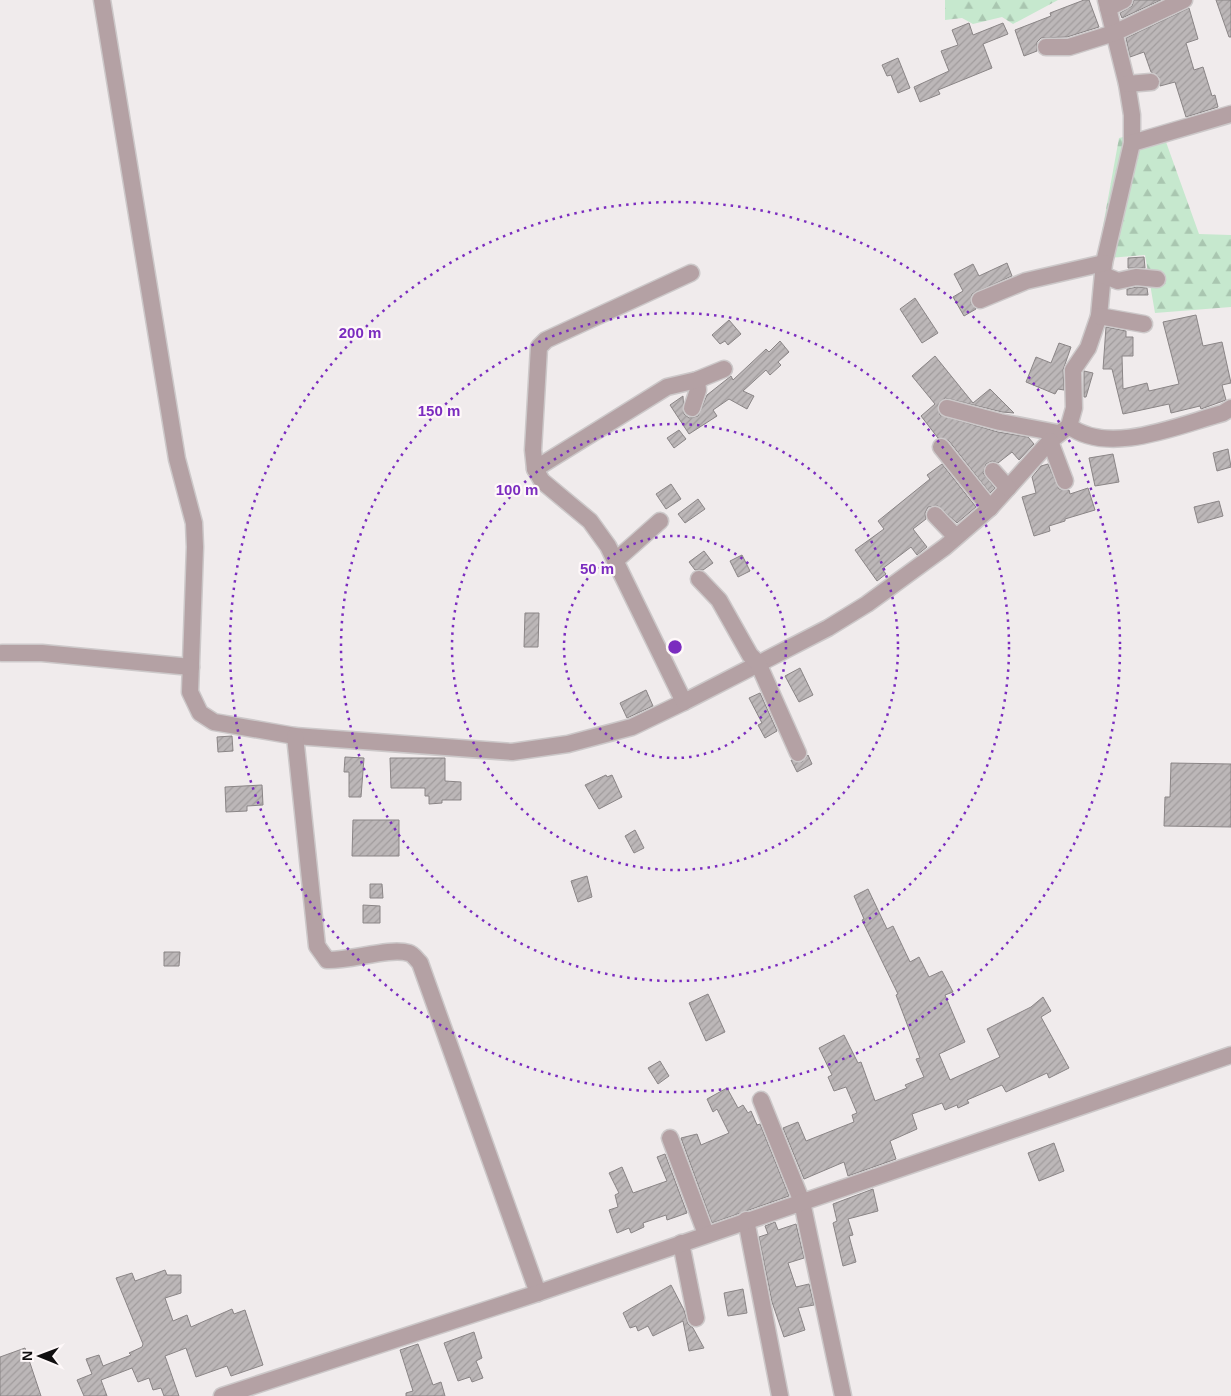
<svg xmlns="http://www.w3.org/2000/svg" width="1231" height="1396" viewBox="0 0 1231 1396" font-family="Arial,sans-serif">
	<defs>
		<pattern id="forest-firs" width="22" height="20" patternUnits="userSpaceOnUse" patternTransform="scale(1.25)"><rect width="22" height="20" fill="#c6e8ce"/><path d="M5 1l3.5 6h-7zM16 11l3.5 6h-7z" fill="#a9c6b0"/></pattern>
		<pattern id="building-hatch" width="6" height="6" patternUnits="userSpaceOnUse" patternTransform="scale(1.25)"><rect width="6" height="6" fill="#bcb7b8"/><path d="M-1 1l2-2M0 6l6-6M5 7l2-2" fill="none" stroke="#a19c9d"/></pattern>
	</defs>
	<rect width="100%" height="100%" fill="#f0ebec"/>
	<g fill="url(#forest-firs)">
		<polygon points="945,0 1058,0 1013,24 1002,17 973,24 962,18 945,20"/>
		<polygon points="1161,128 1199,234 1231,235 1231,307 1155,313 1145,255 1097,259 1119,138"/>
	</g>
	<g fill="url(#building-hatch)" stroke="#8a8586">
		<polygon points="1084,0 1089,0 1099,27 1067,37 1041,38 1037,42 1037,51 1024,56 1015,30 1051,16 1050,13"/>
		<polygon points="1134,0 1161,0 1122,18 1120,13 1132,6"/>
		<polygon points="1216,0 1231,0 1231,37 1229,37"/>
		<polygon points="1189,8 1198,39 1186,43 1194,70 1203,67 1212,96 1215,95 1218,107 1186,117 1175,82 1160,86 1159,77 1151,72 1144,52 1130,57 1126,38"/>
		<polygon points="969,23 973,35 1003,23 1008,34 983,44 992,68 938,90 940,94 920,102 914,87 949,71 941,51 958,45 952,30"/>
		<polygon points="898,58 910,88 898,93 891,75 887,76 882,65"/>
		<polygon points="1144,257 1145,268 1128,268 1128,258"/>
		<polygon points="1007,263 1012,276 972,294 971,303 976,309 964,316 953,297 963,291 954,274 973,264 979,276"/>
		<polygon points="1137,287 1147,288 1148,295 1127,295 1127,289"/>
		<polygon points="915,298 938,333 922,343 900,309"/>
		<polygon points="1196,315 1203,346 1222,342 1231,383 1222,385 1226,400 1201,409 1200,406 1171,413 1169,404 1123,414 1112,369 1103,369 1106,327 1126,331 1126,337 1133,337 1133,356 1122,356 1123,389 1147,383 1149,391 1179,384 1163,322"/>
		<polygon points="729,320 741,334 728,345 725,341 720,344 712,335"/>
		<polygon points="780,341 789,352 778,362 781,365 770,375 766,370 743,391 754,396 747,409 729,399 713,410 717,416 689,434 670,405 683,396 684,414 689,418 698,416 707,395 731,376 733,380 766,349 769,352"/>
		<polygon points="1059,343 1071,347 1063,370 1064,390 1058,389 1055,394 1026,382 1036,357 1051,363"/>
		<polygon points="935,356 973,403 990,389 1014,413 1002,412 945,398 938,405 940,415 998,432 1028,437 1034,444 1019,460 1012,452 998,463 992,461 986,464 983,473 995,488 990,493 949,441 938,438 921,416 935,404 912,376"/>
		<polygon points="1084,371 1093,373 1086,397 1084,397"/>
		<polygon points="679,430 686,439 674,448 667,438"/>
		<polygon points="1228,449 1231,467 1217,471 1213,453"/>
		<polygon points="1113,454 1119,482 1095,486 1089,458"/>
		<polygon points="942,464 976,507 957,523 938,506 928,507 925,513 926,519 913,529 927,547 917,555 911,547 882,569 886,574 877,581 855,550 884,529 878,521 930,479 927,475"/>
		<polygon points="1048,464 1059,489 1069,490 1070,494 1088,488 1095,510 1065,519 1065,521 1049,526 1050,531 1034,536 1022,497 1036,493 1032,477 1041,466"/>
		<polygon points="671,484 681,499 666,509 656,494"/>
		<polygon points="698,499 705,509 685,523 678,514"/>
		<polygon points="1219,501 1223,516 1198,523 1194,507"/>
		<polygon points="704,551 713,563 703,570 695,570 689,562"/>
		<polygon points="742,555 750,571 738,577 730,561"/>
		<polygon points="525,613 539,613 538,647 524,647"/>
		<polygon points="800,668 813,695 799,702 785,676"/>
		<polygon points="646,690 653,706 627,718 620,703"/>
		<polygon points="760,693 777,731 765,738 758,725 762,723 749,698"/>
		<polygon points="232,736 233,751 218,752 217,737"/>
		<polygon points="808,755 812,764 797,772 791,760 802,762"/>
		<polygon points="345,757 364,758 361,797 349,797 349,772 344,772"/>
		<polygon points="390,758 445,758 445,781 461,782 461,800 442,800 442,803 429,804 429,796 425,796 425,788 391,788"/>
		<polygon points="1171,763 1231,764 1231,827 1164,826 1165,797 1170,797"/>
		<polygon points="606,775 607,777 612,775 622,797 599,809 585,785"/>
		<polygon points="262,785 263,805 247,806 247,811 226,812 225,787"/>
		<polygon points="353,820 399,820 399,856 352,856"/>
		<polygon points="635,830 644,848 634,853 625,836"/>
		<polygon points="587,876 592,897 578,902 571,881"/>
		<polygon points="370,884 382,884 383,898 370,898"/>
		<polygon points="868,889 887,929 893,926 910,962 919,957 929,977 942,971 953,992 945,995 965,1042 939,1054 950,1080 1000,1057 987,1029 1031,1007 1043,997 1051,1011 1041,1017 1069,1068 1049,1078 1047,1073 1006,1092 1002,1085 967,1100 969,1103 958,1108 957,1105 945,1110 942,1103 912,1114 917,1129 890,1141 896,1159 848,1176 844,1162 804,1179 783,1128 798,1122 806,1141 854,1122 852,1115 857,1113 846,1087 834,1091 828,1077 832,1075 819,1048 844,1035 858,1063 861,1062 875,1101 907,1088 905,1085 924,1077 916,1059 920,1058 896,995 898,994 862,920 864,919 854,896"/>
		<polygon points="363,905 380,906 380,923 363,923"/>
		<polygon points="164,952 180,952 179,966 164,966"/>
		<polygon points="708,994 725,1032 706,1041 689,1003"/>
		<polygon points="660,1061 669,1076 658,1084 648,1068"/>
		<polygon points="727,1088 738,1108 743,1105 748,1113 751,1111 757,1125 760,1124 789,1196 712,1223 681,1138 697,1134 701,1145 729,1133 717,1109 713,1112 707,1099"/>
		<polygon points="1054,1143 1064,1171 1039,1181 1028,1153"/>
		<polygon points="665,1154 687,1213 667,1220 666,1215 643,1223 644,1227 631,1233 629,1228 617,1233 609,1210 618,1207 615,1195 619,1193 609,1173 622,1167 633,1193 667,1181 657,1157"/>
		<polygon points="873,1189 878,1211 848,1219 853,1235 849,1236 856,1262 843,1266 833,1223 837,1221 833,1204"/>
		<polygon points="775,1222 778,1230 796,1224 804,1258 788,1263 796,1287 809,1284 814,1305 798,1308 805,1330 784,1337 772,1302 759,1237 768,1234 765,1226"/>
		<polygon points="165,1270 167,1275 181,1275 181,1293 165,1298 173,1321 187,1315 191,1327 232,1309 234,1314 245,1310 263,1365 231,1376 227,1366 196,1377 186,1348 165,1356 179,1396 164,1396 161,1388 153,1390 149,1378 138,1382 132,1368 101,1380 107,1396 84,1396 77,1380 92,1374 86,1359 99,1355 103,1366 131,1355 129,1353 142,1347 143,1344 116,1278 132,1273 135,1281"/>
		<polygon points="671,1285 684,1310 688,1324 693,1328 704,1348 689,1351 683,1321 653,1336 648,1326 638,1331 636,1326 630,1328 623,1313"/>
		<polygon points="743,1289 747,1313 728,1316 724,1293"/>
		<polygon points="474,1332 482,1358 476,1361 483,1378 472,1382 470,1377 458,1381 444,1343"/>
		<polygon points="418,1344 433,1385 441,1382 445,1396 406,1396 406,1393 413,1391 400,1350"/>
		<polygon points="25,1348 41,1396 0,1396 0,1357"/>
	</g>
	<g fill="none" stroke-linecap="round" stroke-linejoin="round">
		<g stroke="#ccc8c9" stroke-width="19">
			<g id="minor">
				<polyline points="102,0 177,459 194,523 195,547 190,692 200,713 214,722 295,736 512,752 568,744 632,727 684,702 828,628 867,604 945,547 990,508 1050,441 1069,426 1074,408 1073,370 1088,348 1099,316 1104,263 1132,143 1132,115 1127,84 1106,0"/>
				<polyline points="1108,8 1124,0"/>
				<polyline points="1046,47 1069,47 1114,33 1184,0"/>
				<polyline points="1127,84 1151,82"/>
				<polyline points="1132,143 1231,114"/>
				<polyline points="1103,275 1118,281 1136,277 1157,279"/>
				<polyline points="980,300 1026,281 1104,263"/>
				<polyline points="1099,316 1144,324"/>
				<polyline points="692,408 698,390 697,380"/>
				<polyline points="947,408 1000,422 1058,433"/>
				<path d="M1069,426C1109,456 1179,425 1223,413L1231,408"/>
				<polyline points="1050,441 1065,481"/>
				<polyline points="941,447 990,508"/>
				<polyline points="535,469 667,387 697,380 724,369"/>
				<polyline points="993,471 1008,488"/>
				<polyline points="935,515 956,537"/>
				<polyline points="615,561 660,521"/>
				<polyline points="699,579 719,600 750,655 758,663 798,753"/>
				<polyline points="2,653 42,653 191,667"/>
				<polyline points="684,702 608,546 590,521 542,481 535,469 533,450 539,347 546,340 691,273"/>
				<path d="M295,736L317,946L327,960C350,961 390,947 409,953C413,954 417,960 420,963L538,1293"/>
				<polyline points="761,1100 802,1202 843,1396"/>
				<polyline points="670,1138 706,1234"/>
				<polyline points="746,1220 780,1396"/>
				<polyline points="681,1243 696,1318"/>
				<polyline points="222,1396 538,1293 1231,1055"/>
			</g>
		</g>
		<use href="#minor" stroke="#b4a1a4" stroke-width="16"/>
	</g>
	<g fill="none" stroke="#7b2cbf" stroke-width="2.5" stroke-dasharray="2.5 5">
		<circle cx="675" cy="647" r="111"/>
		<circle cx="675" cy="647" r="223"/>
		<circle cx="675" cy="647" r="334"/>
		<circle cx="675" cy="647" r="445"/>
	</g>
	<circle cx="675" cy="647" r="8" fill="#7b2cbf" stroke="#fef8f9" stroke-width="2.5"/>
	<g font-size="15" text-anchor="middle" font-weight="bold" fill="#7b2cbf" stroke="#fef8f9" stroke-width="4.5" stroke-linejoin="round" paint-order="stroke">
		<text x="360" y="338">200 m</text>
		<text x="439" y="416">150 m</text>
		<text x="517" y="495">100 m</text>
		<text x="597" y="574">50 m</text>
	</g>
	<g transform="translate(40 1356) rotate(271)" stroke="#fef8f9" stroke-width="4" paint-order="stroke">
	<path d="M0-4L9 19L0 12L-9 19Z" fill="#110f10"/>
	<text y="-8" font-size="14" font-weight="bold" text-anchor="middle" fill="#110f10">N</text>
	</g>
</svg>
